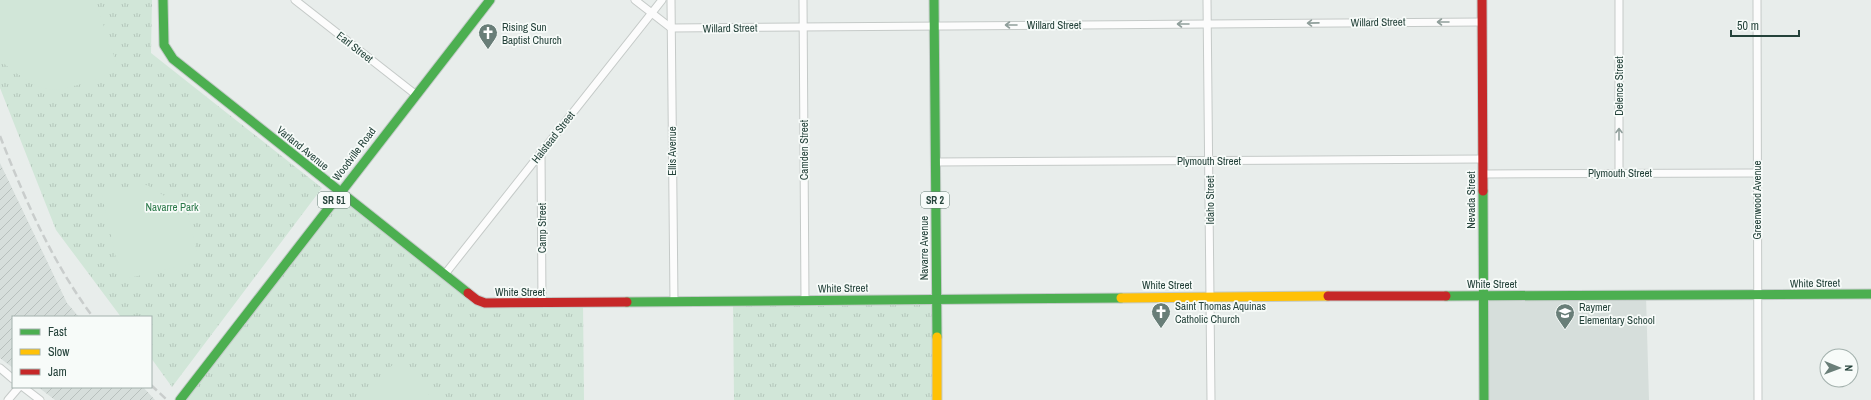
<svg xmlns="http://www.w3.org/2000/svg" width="1871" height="400" viewBox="0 0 1871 400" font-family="'Archivo Narrow',sans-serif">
	<defs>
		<pattern id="industrial-furrows" width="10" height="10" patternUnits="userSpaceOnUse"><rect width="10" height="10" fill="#d6dedb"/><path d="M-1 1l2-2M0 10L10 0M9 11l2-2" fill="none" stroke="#b8c0bd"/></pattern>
		<pattern id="grass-tufts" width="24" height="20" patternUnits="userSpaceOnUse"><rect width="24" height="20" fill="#d1e6d8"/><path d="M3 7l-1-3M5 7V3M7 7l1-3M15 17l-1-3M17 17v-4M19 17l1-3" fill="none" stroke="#b3c6ba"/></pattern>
	</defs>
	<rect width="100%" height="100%" fill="#e8edeb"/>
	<polygon fill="#d6dedb" points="1483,296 1646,296 1649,400 1484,400"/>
	<g fill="url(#industrial-furrows)">
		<polygon points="0,163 67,303 79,317 13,317 13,368 0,358"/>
		<polygon points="38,387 143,387 155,400 55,400"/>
	</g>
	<g fill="url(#grass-tufts)">
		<polygon points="0,0 152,0 151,53 322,188 172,387 151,358 151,317 121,317 56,230 0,88"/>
		<polygon points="340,192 477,300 583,303 584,400 180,400"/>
		<polygon points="936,299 937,400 734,400 733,301"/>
	</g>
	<g fill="#d1e6d8">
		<path d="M0,0H95L119,71C101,77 71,89 53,90C38,90 11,70 0,60Z"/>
		<polygon points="147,185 187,210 199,262 129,278 119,272 102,195"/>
		<polygon points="394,363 435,400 362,400"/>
	</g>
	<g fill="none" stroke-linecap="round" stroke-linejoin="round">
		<g stroke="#c5cac8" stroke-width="9">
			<g id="street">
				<polyline points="295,0 415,94"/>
				<polyline points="635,0 671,28 1482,22"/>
				<polyline points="671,0 674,302"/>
				<polyline points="803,0 805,301"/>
				<polyline points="1207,0 1211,400"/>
				<polyline points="1619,0 1619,173"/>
				<polyline points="1757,0 1758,400"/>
				<polyline points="541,152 542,303"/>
				<polyline points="935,162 1483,159"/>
				<polyline points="1483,174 1757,173"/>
				<polyline points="445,274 662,0"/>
				<polyline points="0,368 13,379"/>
				<polyline points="23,387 40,400"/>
				<polyline points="8,400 19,387"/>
			</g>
		</g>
		<g stroke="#c3cbc8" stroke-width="11">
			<g id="fast">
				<polyline points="163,0 164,45 173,59 468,293"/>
				<polyline points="934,0 937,337"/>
				<polyline points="1483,191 1484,400"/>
				<polyline points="1446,296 1871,294"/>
				<polyline points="627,302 1121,298"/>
				<polyline points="180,400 490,0"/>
			</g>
		</g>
		<g stroke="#c3cbc8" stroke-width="11">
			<g id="slow">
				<polyline points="1121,298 1328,296"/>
				<polyline points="937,337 937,400"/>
			</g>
		</g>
		<g stroke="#c3cbc8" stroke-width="11">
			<g id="jam">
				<polyline points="1482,0 1483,191"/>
				<polyline points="468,293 477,300 485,303 627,302"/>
				<polyline points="1328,296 1446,296"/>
			</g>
		</g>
		<use href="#street" stroke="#fcfcfc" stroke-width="7"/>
		<use href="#fast" stroke="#4caf50" stroke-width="9"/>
		<use href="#slow" stroke="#ffc107" stroke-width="9"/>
		<use href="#jam" stroke="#c62828" stroke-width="9"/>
		<g stroke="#c9cdcc" stroke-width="2.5" stroke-dasharray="8 4" stroke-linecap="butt">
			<path d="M0,136C25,200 52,262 93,317"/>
			<polyline points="151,385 167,400"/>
		</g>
	</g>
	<defs><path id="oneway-shaft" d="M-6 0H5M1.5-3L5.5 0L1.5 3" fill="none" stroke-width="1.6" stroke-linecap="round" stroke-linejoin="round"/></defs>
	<g stroke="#909f9b">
		<use href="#oneway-shaft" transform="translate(1443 22) rotate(180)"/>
		<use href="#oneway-shaft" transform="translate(1313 23) rotate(179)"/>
		<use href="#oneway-shaft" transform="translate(1183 24) rotate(180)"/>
		<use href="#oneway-shaft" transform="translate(1011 25) rotate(180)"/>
		<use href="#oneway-shaft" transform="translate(1619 134) rotate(-90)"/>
	</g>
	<defs>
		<g id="church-pin" transform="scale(1)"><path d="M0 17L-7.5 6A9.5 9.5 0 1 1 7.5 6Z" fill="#697e78" stroke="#f7fbf9"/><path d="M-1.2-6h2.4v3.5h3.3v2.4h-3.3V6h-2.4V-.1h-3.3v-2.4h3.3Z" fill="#fff"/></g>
		<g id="school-pin" transform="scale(1)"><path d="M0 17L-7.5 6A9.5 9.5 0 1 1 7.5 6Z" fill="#697e78" stroke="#f7fbf9"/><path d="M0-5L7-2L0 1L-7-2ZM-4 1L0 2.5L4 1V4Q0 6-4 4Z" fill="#fff"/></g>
	</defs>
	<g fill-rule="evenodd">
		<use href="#church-pin" x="488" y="33"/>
		<use href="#church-pin" x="1161" y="312"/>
		<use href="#school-pin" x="1565" y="313"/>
	</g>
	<g text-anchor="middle" stroke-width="3.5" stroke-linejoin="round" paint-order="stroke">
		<g fill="#f7fbf9" stroke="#637a73" stroke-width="1">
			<rect x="318" y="192" width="32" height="16" rx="3"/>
			<rect x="921" y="192" width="28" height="16" rx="3"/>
		</g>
		<g font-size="10" font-weight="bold" fill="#24423a">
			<text x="334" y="204">SR 51</text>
			<text x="935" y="204">SR 2</text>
		</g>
		<g font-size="11" fill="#24423a" stroke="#f7fbf9">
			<text transform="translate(1378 22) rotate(-1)" y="4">Willard Street</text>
			<text x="1054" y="29">Willard Street</text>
			<text transform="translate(730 28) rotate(-1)" y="4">Willard Street</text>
			<text transform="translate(355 47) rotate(38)" y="4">Earl Street</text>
			<text transform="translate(1619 86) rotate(-90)" y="4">Delence Street</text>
			<text transform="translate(553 137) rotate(-52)" y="4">Halstead Street</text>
			<text transform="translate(303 148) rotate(39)" y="4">Varland Avenue</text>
			<text transform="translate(804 150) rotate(-90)" y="4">Camden Street</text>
			<text transform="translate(672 151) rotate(-90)" y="4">Ellis Avenue</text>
			<text transform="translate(354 154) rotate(-53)" y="4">Woodville Road</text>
			<text x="1209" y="165">Plymouth Street</text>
			<text x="1620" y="177">Plymouth Street</text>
			<text transform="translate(1210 200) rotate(-90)" y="4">Idaho Street</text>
			<text transform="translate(1471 200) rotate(-90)" y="4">Nevada Street</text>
			<text transform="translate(1757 200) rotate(-90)" y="4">Greenwood Avenue</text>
			<text transform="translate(542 228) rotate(-90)" y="4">Camp Street</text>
			<text transform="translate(924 248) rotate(-90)" y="4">Navarre Avenue</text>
			<text transform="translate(1815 283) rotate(-1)" y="4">White Street</text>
			<text x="1492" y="288">White Street</text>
			<text x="1167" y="289">White Street</text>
			<text transform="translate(843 288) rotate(-1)" y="4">White Street</text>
			<text x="520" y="296">White Street</text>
		</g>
		<g font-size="11" fill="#24423a" stroke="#f7fbf9" text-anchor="start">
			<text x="502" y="31">Rising Sun<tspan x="502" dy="13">Baptist Church</tspan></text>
			<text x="1175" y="310">Saint Thomas Aquinas<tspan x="1175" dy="13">Catholic Church</tspan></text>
			<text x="1579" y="311">Raymer<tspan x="1579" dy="13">Elementary School</tspan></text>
		</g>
		<g font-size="11" fill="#2d7a4b" stroke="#f7fbf9">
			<text x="172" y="211">Navarre Park</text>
		</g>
	</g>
	<rect x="12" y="316" width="140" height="72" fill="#f7fbf9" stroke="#a3b1ad"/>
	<rect x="20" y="329" width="20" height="6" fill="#4caf50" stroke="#a3b1ad"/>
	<text x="48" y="336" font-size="12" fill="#24423a">Fast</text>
	<rect x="20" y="349" width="20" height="6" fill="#ffc107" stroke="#a3b1ad"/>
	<text x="48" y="356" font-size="12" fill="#24423a">Slow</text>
	<rect x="20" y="369" width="20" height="6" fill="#c62828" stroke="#a3b1ad"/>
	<text x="48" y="376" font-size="12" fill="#24423a">Jam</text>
	<g transform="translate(1839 368) rotate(91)"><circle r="19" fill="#f7fbf9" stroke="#a3b1ad"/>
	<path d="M0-3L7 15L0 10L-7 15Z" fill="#697e78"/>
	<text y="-6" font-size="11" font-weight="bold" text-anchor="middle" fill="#24423a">N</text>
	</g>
	<path d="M1731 30v6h68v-6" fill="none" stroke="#24423a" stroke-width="2"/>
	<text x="1737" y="30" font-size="12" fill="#24423a" stroke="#f7fbf9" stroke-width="3" paint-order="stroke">50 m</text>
</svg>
